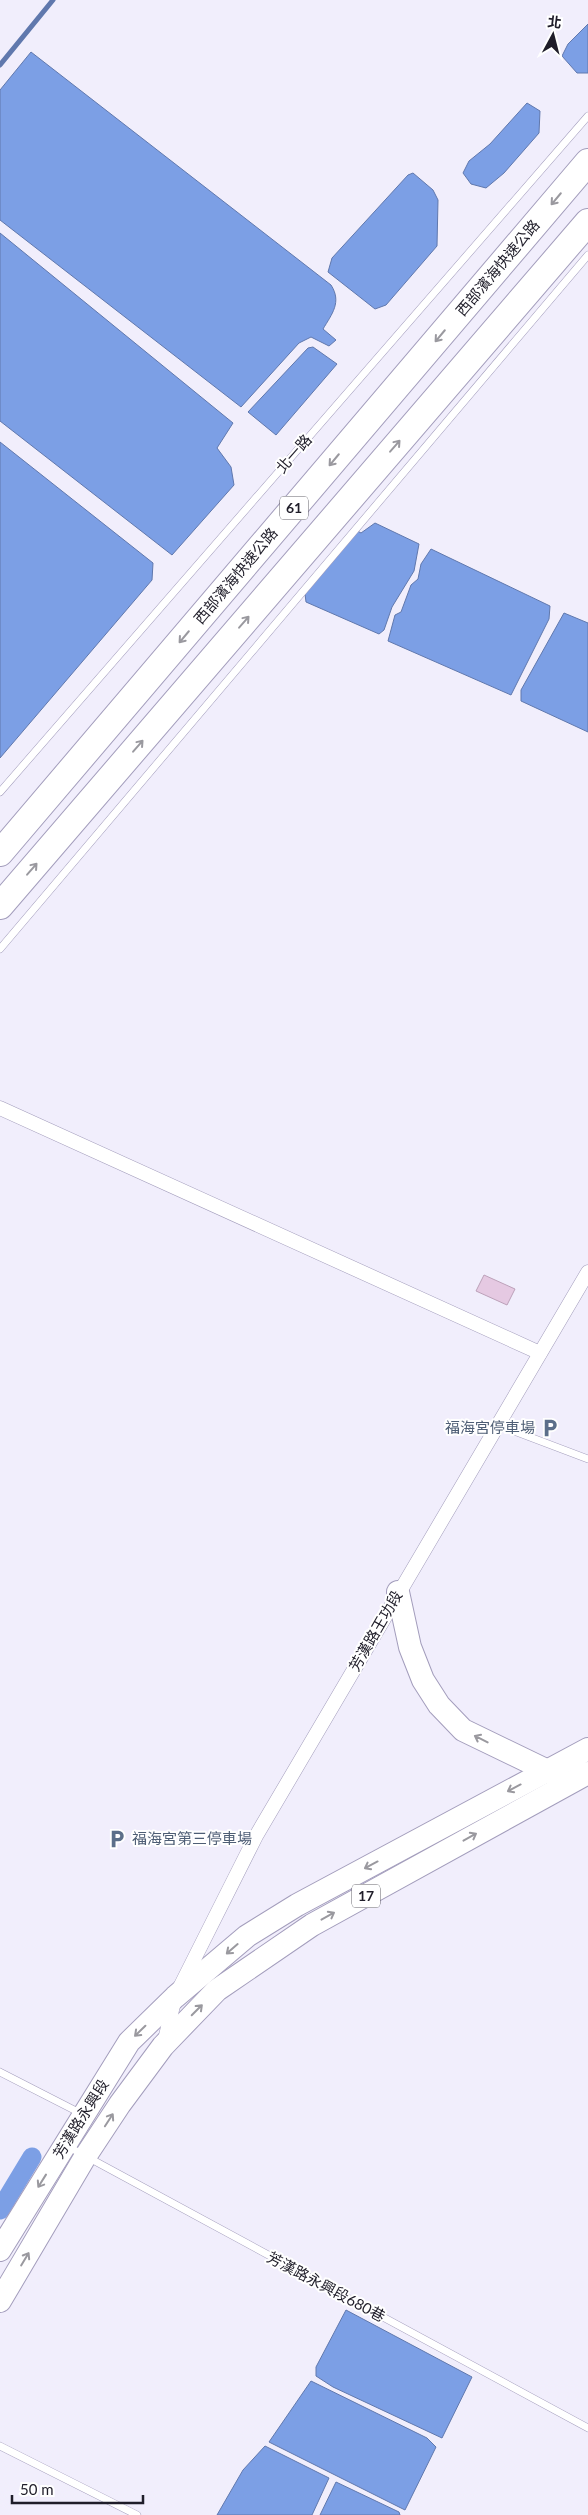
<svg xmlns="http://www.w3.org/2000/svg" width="588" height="2515" viewBox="0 0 588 2515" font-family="Lato,'Noto Sans TC',sans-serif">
	<rect width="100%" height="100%" fill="#f1eefc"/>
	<g fill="#7c9fe5" stroke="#6078ad">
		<polygon points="588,24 588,73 577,73 562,56 568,44"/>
		<path d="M31,52L331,285C342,302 332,314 323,329L336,340L329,346L311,337L299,343L241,407L0,220V90Z"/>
		<polygon points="527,103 540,111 539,133 504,173 486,188 471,184 463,173 469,161 490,144"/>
		<polygon points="413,173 433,190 438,200 437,246 386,305 375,309 328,272 332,258 408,175"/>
		<polygon points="0,233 233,423 217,448 231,467 234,485 172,555 0,421"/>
		<polygon points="313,347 337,364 276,435 248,412 308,348"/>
		<polygon points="0,442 153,563 152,580 0,758"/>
		<polygon points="375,523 419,544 414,571 392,607 384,630 379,634 306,602 305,594 356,530 361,533"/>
		<polygon points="431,549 550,606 549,619 511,695 388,641 395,615 401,612 411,585 418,579 421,564"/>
		<polygon points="564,613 588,623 588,732 521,701 521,690"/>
		<polygon points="346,2310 472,2377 442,2438 333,2387 316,2376 316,2367"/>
		<polygon points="311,2381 427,2438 436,2447 405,2510 269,2442"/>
		<polygon points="265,2446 329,2478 312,2515 217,2515 243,2470"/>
		<polygon points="336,2482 399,2512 400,2515 320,2515"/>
	</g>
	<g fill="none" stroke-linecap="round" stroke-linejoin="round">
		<polyline stroke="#6078ad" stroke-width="5" points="0,65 53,0"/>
		<polyline stroke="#7c9fe5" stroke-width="19" points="0,2210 32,2157"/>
	</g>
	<polygon fill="#e5c9e2" stroke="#bca1b9" points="484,1275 515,1289 507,1305 476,1291"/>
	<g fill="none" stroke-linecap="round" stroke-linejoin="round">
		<g stroke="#a39dbc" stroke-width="8">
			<g id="lane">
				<polyline points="0,792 588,116"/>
				<polyline points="0,949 588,255"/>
				<polyline points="498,1425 588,1459"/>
				<polyline points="0,2072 82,2114"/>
				<polyline points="67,2146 588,2428"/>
				<polyline points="0,2446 137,2515"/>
			</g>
		</g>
		<g stroke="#a39dbc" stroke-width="15">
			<g id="street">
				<polyline points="0,1108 540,1353"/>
				<polyline points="165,2040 175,1997 256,1836 588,1272"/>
			</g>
		</g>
		<g stroke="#a39dbc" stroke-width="24">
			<g id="primary">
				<polyline points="398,1592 410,1647 423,1680 439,1705 463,1730 556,1775"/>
				<polyline points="0,2250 129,2042 175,1997 247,1936 297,1905 588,1749"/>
				<polyline points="0,2301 85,2157 120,2104 163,2046 217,1990 312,1925 588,1773"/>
			</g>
		</g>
		<g stroke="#a39dbc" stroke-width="28">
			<g id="highway">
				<polyline points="0,853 588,162"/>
				<polyline points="0,906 588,222"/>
			</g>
		</g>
		<use href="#lane" stroke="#fff" stroke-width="7"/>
		<use href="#street" stroke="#fff" stroke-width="14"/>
		<use href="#primary" stroke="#fff" stroke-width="22"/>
		<use href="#highway" stroke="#fff" stroke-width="26"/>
	</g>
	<defs><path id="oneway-shaft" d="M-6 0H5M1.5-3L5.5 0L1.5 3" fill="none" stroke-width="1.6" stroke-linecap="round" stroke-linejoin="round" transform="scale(1.25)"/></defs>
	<g stroke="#9a999f">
		<use href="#oneway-shaft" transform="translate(556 199) rotate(130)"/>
		<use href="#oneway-shaft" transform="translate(440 336) rotate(130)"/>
		<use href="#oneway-shaft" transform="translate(395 446) rotate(-49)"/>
		<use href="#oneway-shaft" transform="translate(334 460) rotate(130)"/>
		<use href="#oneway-shaft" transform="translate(244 622) rotate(-49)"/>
		<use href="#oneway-shaft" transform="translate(184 637) rotate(130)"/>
		<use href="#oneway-shaft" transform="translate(138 746) rotate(-49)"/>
		<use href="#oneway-shaft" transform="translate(32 869) rotate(-49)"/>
		<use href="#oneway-shaft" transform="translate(481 1739) rotate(-153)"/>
		<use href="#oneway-shaft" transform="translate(514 1788) rotate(152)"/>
		<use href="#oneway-shaft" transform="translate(470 1837) rotate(-29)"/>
		<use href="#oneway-shaft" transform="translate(371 1865) rotate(152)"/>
		<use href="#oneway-shaft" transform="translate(328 1916) rotate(-29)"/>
		<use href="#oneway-shaft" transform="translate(232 1949) rotate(139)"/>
		<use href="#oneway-shaft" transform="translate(197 2010) rotate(-45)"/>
		<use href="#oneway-shaft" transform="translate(140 2031) rotate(136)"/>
		<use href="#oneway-shaft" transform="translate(109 2120) rotate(-57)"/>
		<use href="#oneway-shaft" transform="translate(42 2181) rotate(122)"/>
		<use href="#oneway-shaft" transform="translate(25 2259) rotate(-59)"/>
	</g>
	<defs>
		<g id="parking-bare" transform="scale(1.5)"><path d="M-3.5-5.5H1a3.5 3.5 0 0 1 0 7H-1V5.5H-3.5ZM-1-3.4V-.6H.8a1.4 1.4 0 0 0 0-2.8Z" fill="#5c6f8a" stroke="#fff" stroke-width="2.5" paint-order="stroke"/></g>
	</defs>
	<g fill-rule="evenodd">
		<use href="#parking-bare" x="550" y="1428"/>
		<use href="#parking-bare" x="117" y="1839"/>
	</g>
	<g text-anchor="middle" stroke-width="4" stroke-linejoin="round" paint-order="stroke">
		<g fill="#fff" stroke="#626169" stroke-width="1">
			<rect x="280" y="496.5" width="28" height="23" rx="4"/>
			<rect x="352" y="1884.5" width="28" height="23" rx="4"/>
		</g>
		<g font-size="14" font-weight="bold" fill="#1f1d29">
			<text x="294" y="513">61</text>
			<text x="366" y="1901">17</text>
		</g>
		<g font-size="15" fill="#1f1d29" stroke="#fff">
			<text transform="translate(498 268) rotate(-50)" y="5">西部濱海快速公路</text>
			<text transform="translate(294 454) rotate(-49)" y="5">北一路</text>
			<text transform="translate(236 576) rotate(-50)" y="5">西部濱海快速公路</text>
			<text transform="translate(376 1631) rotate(-60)" y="5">芳漢路王功段</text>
			<text transform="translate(81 2119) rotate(-58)" y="5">芳漢路永興段</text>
			<text transform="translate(326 2287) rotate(28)" y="5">芳漢路永興段680巷</text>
		</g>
		<g font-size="15" fill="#4e5e75" stroke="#fff" text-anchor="end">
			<text x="535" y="1433">福海宮停車場</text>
			<text x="132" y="1844" text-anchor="start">福海宮第三停車場</text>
		</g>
	</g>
	<g transform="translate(553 35) rotate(7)" stroke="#ffffff" stroke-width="4" paint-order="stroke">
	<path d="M0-4L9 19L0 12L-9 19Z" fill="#1f1d29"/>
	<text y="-8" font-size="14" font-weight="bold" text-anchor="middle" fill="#1f1d29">北</text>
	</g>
	<path d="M12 2495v8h131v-8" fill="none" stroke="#1f1d29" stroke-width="2.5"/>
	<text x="20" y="2495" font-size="15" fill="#1f1d29" stroke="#ffffff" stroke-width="4" paint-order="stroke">50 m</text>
</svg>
